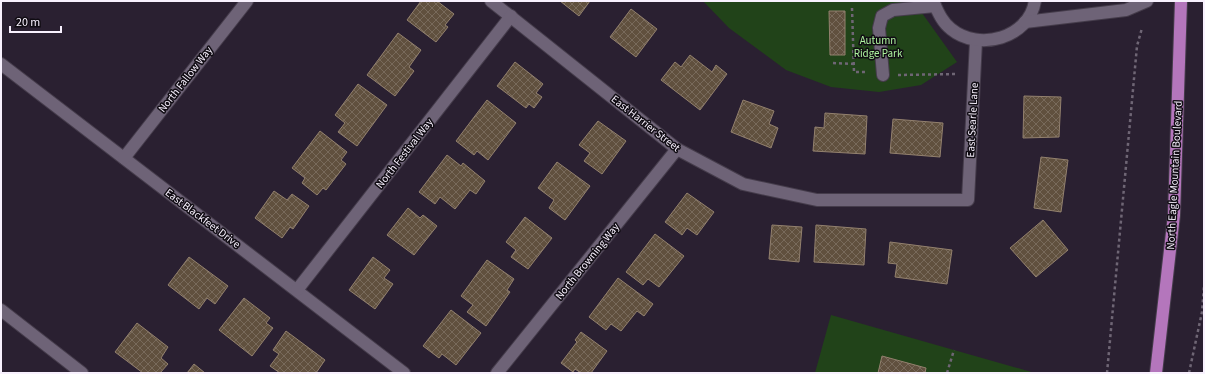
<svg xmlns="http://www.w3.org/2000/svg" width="1205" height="374" viewBox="0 0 1205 374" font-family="'Source Sans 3',sans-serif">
	<defs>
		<pattern id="building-cross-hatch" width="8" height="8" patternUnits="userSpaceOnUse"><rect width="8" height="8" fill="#60503e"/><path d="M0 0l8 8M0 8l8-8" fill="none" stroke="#786a5b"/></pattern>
	</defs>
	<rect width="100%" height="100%" fill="#2a2031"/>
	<g fill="#214319">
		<polygon points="703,1 920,1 922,13 957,62 921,85 879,92 831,87 786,70 729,28"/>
		<polygon points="831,315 1035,373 815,373"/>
	</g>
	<g fill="url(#building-cross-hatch)" stroke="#93816e">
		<polygon points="421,1 437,1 454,14 445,25 448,27 436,42 407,20"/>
		<polygon points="560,1 590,1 579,16"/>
		<polygon points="631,9 657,29 636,57 610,37"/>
		<polygon points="829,11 845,11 845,55 830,55"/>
		<polygon points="398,33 421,50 409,67 414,71 395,96 367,75"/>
		<polygon points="690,55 712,72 716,65 727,74 700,110 661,80 675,62 681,67"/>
		<polygon points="515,62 543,84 536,93 542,97 534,108 529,104 526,108 497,86"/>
		<polygon points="358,84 387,105 357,146 338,132 345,123 335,115"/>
		<polygon points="1024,96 1061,97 1059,137 1023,138"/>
		<polygon points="487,100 516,123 488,160 477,151 474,155 456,141"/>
		<polygon points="743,100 774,111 769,124 778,128 771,148 731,132"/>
		<polygon points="825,113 867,116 865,154 813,151 815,127 824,128"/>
		<polygon points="893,119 943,123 940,157 890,153"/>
		<polygon points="598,121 626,141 602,174 584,161 590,153 579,145"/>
		<polygon points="320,131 347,152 341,160 346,164 326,190 323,188 317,195 302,183 305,178 292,168"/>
		<polygon points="447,155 461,166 463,163 485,181 476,194 470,190 455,209 440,197 435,204 419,192"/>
		<polygon points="1041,157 1068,160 1061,212 1034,208"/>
		<polygon points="557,162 590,186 565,220 549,208 554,200 538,188"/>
		<polygon points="274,191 287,200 292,194 309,206 293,229 290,227 282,238 255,218"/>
		<polygon points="687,193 714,212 697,235 687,228 682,235 665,222"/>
		<polygon points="408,208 420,218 423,215 437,226 414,255 387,235"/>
		<polygon points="525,217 552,238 528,269 511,257 516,250 506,242"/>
		<polygon points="1043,220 1068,250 1036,277 1010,248"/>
		<polygon points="772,225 802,227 799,262 769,259"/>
		<polygon points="816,225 866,229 864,265 814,262"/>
		<polygon points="655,234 684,256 659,287 648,279 643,285 626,272"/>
		<polygon points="890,242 952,250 947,284 895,277 897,264 888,263"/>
		<polygon points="189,257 228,286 215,304 207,298 199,309 168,285"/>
		<polygon points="373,257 390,270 384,278 393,284 375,309 349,290"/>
		<polygon points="487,260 514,279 507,290 510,292 486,326 467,312 473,305 461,296"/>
		<polygon points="618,278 653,304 644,316 637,311 621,331 611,324 606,330 589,317"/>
		<polygon points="244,298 270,318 266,323 273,328 252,356 219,330"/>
		<polygon points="451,310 481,333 456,365 442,354 439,358 423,346"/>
		<polygon points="137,323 168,347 161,358 168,364 160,373 143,373 115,352"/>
		<polygon points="286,331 325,360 316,373 280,373 270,366 279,354 273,350"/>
		<polygon points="581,332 607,351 591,373 581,373 575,369 573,372 561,363 577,342 575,340"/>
		<polygon points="882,356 926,368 925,373 878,373"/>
		<polygon points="194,364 205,373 187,373"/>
	</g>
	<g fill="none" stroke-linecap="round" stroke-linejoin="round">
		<g stroke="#453c4b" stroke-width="14">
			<g id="minor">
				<polyline points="491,1 677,149 743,184 817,200 968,200 976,41"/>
				<path d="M933,1C938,12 942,22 951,29C979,52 1029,38 1035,1"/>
				<polyline points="1025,22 1126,10 1147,1"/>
				<polyline points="1,64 404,373"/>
				<polyline points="883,75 879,28 882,16 893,10 935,6"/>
				<polyline points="124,158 247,1"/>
				<polyline points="297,290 511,16"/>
				<polyline points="1,310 82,373"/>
				<polyline points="497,373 677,149"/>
			</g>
		</g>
		<g stroke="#453c4b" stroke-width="14">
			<polyline id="major" points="1156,373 1174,215 1181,1"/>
		</g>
		<g stroke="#6f6675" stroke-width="2.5" stroke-dasharray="3 3" stroke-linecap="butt">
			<polyline points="852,8 854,72 868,72"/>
			<polyline points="833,63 854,64"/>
			<polyline points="898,75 957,74"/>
			<polyline points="947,373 954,350"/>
			<polyline points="1107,373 1137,46 1142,28"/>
			<polyline points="1189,373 1202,312 1204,286"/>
		</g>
		<use href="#minor" stroke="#6e6377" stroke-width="12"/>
		<use href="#major" stroke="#b476bc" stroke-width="12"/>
	</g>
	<g text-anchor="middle" stroke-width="3" stroke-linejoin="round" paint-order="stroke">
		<g font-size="11" fill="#adf29e" stroke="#100c13">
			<text x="878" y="44">Autumn<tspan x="878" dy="13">Ridge Park</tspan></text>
		</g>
		<g font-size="11" fill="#f8f1fe" stroke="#100c13">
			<text transform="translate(185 79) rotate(-52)" y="4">North Fallow Way</text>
			<text transform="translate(972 120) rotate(-87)" y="4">East Searle Lane</text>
			<text transform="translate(646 123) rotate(38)" y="4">East Harrier Street</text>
			<text transform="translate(404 153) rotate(-52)" y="4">North Festival Way</text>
			<text transform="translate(1174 175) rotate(-87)" y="4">North Eagle Mountain Boulevard</text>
			<text transform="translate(203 218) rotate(37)" y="4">East Blackfeet Drive</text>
			<text transform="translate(587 261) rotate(-51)" y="4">North Browning Way</text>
		</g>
	</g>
	<rect width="1205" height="374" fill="none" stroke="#f8f1fe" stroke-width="4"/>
	<path d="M10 26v6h51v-6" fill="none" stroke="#f8f1fe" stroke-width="2"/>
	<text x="16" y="26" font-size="12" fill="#f8f1fe" stroke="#100c13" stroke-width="3" paint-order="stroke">20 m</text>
</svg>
